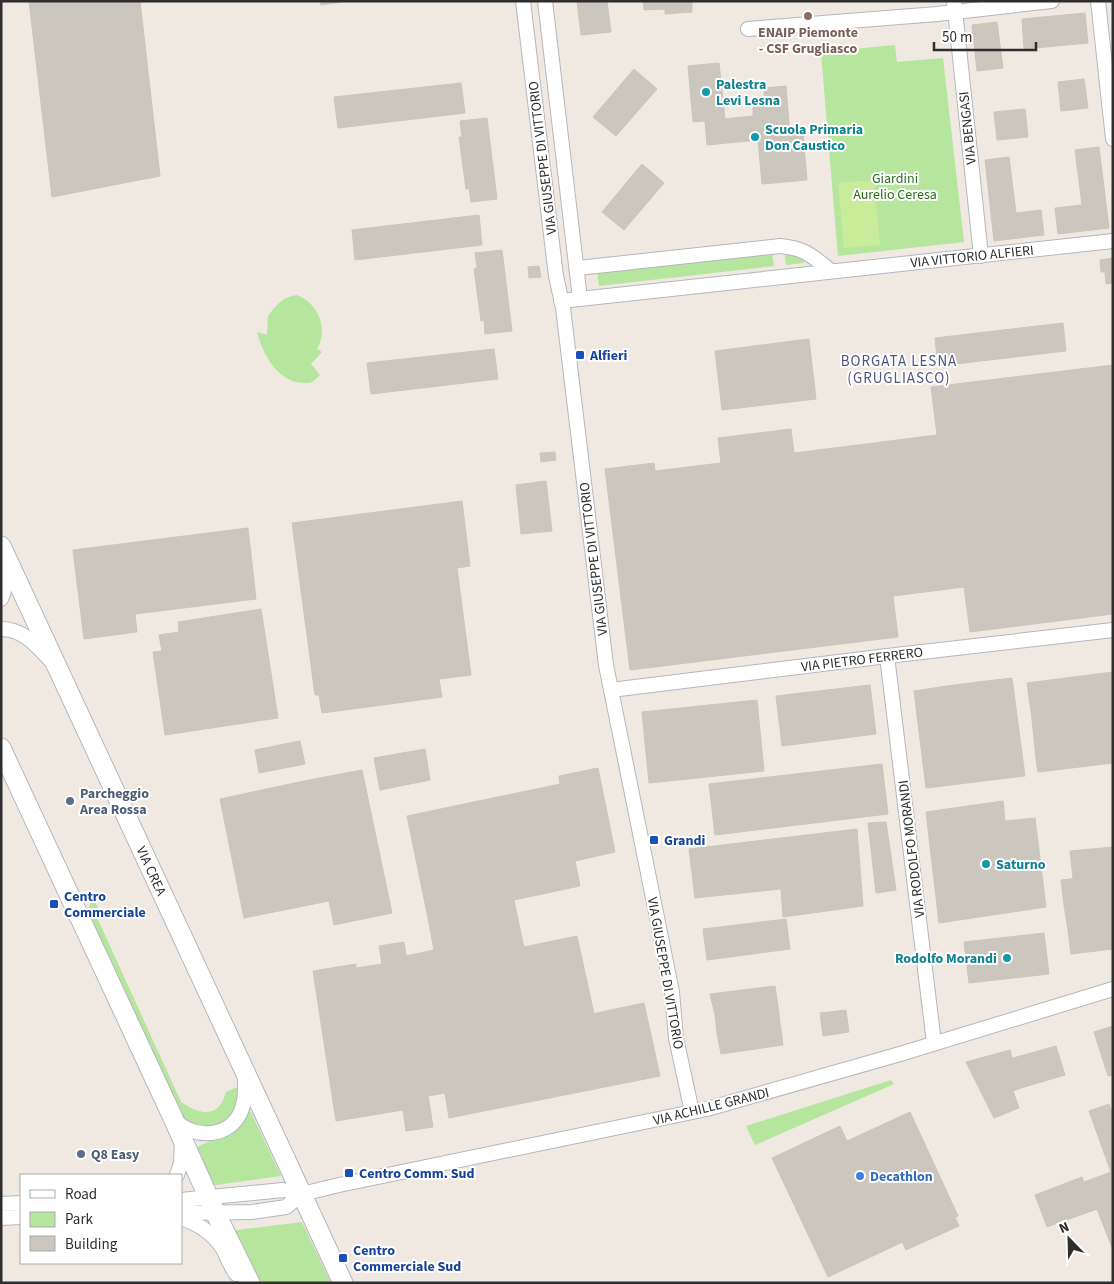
<svg xmlns="http://www.w3.org/2000/svg" width="1114" height="1284" viewBox="0 0 1114 1284" font-family="'Source Sans 3',sans-serif">
	<rect width="100%" height="100%" fill="#efe9e1"/>
	<g fill="#b6e59e">
		<polygon points="895,45 897,62 943,58 964,242 838,256 821,52"/>
		<polygon points="784,250 803,256 804,263 786,265"/>
		<polygon points="772,252 774,266 599,286 597,271"/>
		<path d="M297,295C318,303 329,329 317,349L322,352L311,364L320,375C312,384 308,384 296,382C274,376 263,353 257,332L267,335L268,316C276,305 283,297 297,295Z"/>
		<path d="M93,897L99,910L95,913L181,1102C200,1115 219,1119 226,1092L235,1088H240L236,1107L227,1119L220,1124L201,1128L185,1121L115,983V968L89,915V908Z"/>
		<polygon points="891,1080 894,1084 755,1145 746,1126"/>
		<polygon points="248,1106 281,1176 209,1186 193,1149 235,1129"/>
		<polygon points="302,1222 331,1283 256,1283 229,1231"/>
	</g>
	<polygon fill="#c9ec9a" points="874,180 880,245 844,248 838,183"/>
	<g fill="#cbc7bf" stroke="#cbc5ba">
		<polygon points="29,1 140,1 160,176 52,197"/>
		<polygon points="320,1 348,1 321,5"/>
		<polygon points="577,1 607,1 611,32 581,35"/>
		<polygon points="643,1 692,1 692,12 665,14 665,9 644,10"/>
		<polygon points="1085,13 1088,43 1024,49 1022,19"/>
		<polygon points="997,22 1003,68 977,71 972,25"/>
		<polygon points="719,63 725,119 693,122 688,66"/>
		<polygon points="634,69 657,89 616,136 593,117"/>
		<polygon points="1084,79 1088,108 1061,111 1058,82"/>
		<polygon points="461,83 465,113 338,128 334,97"/>
		<polygon points="786,86 790,135 803,134 807,180 762,184 758,140 707,145 705,121 753,116 753,107 765,106 764,88"/>
		<polygon points="1025,109 1028,137 997,140 994,112"/>
		<polygon points="487,118 497,199 471,202 469,188 466,189 459,137 462,137 460,121"/>
		<polygon points="1099,147 1109,228 1058,234 1055,208 1082,205 1075,150"/>
		<polygon points="1009,157 1016,213 1041,210 1044,235 994,241 985,160"/>
		<polygon points="642,164 664,183 624,230 602,212"/>
		<polygon points="479,215 482,245 355,260 352,230"/>
		<polygon points="502,250 512,331 485,334 484,320 481,321 474,269 477,268 475,253"/>
		<polygon points="1113,258 1113,283 1106,284 1105,272 1101,272 1100,260"/>
		<polygon points="539,266 541,277 529,278 528,267"/>
		<polygon points="1063,323 1066,351 938,366 935,338"/>
		<polygon points="809,339 816,399 722,410 715,351"/>
		<polygon points="494,349 498,379 371,394 367,363"/>
		<polygon points="1113,365 1113,614 970,632 964,587 893,596 874,443 937,435 931,387"/>
		<polygon points="791,429 794,453 874,443 898,637 630,670 605,469 654,463 655,471 721,463 718,438"/>
		<polygon points="555,452 556,460 541,462 540,453"/>
		<polygon points="546,481 552,531 521,534 516,485"/>
		<polygon points="462,501 470,566 457,568 471,675 439,679 442,697 322,713 319,695 315,695 292,523"/>
		<polygon points="248,528 256,599 135,614 137,632 84,639 73,550"/>
		<polygon points="261,609 278,718 165,735 153,652 162,651 159,635 179,632 178,622"/>
		<polygon points="1113,672 1113,709 1032,719 1027,683"/>
		<polygon points="1012,678 1025,776 991,780 978,682"/>
		<polygon points="978,682 991,780 959,784 947,686"/>
		<polygon points="870,685 873,709 779,721 776,696"/>
		<polygon points="947,686 959,784 926,788 914,691"/>
		<polygon points="757,700 764,771 649,783 642,712"/>
		<polygon points="873,709 876,734 782,746 779,721"/>
		<polygon points="1113,709 1113,750 1036,759 1032,719"/>
		<polygon points="300,741 305,764 259,773 255,750"/>
		<polygon points="425,749 430,780 380,790 374,758"/>
		<polygon points="1113,750 1113,763 1038,772 1036,759"/>
		<polygon points="882,764 888,814 715,835 709,784"/>
		<polygon points="598,768 615,852 575,861 580,886 428,918 407,816 560,784 559,776"/>
		<polygon points="362,770 392,913 334,925 304,781"/>
		<polygon points="304,781 329,901 244,918 220,799"/>
		<polygon points="1003,801 1005,821 1035,818 1046,907 939,923 926,812"/>
		<polygon points="886,822 896,890 876,893 868,823"/>
		<polygon points="857,829 863,906 783,917 781,889 695,898 689,849"/>
		<polygon points="1113,847 1113,874 1073,878 1070,851"/>
		<polygon points="1113,874 1113,899 1064,905 1061,880"/>
		<polygon points="1113,899 1113,925 1068,930 1064,905"/>
		<polygon points="514,900 540,1025 644,1003 660,1076 449,1118 445,1093 428,1096 406,956 434,950 428,918"/>
		<polygon points="786,919 790,949 707,960 703,929"/>
		<polygon points="1113,925 1113,949 1071,954 1068,930"/>
		<polygon points="1044,933 1049,974 969,983 964,942"/>
		<polygon points="577,936 594,1014 540,1025 524,947"/>
		<polygon points="404,942 433,1127 406,1131 403,1110 336,1121 313,971 356,964 356,968 382,964 379,946"/>
		<polygon points="775,986 778,1006 715,1015 710,994"/>
		<polygon points="778,1006 780,1023 717,1033 715,1015"/>
		<polygon points="846,1010 849,1032 823,1036 820,1013"/>
		<polygon points="780,1023 783,1045 721,1054 717,1033"/>
		<polygon points="1113,1026 1113,1075 1108,1076 1094,1032"/>
		<polygon points="1056,1046 1065,1075 1021,1088 1013,1058"/>
		<polygon points="1010,1050 1021,1088 1013,1091 1019,1108 994,1118 966,1062"/>
		<polygon points="1109,1104 1113,1115 1113,1250 1097,1209 1047,1227 1035,1195 1082,1177 1084,1182 1111,1172 1089,1111"/>
		<polygon points="910,1112 958,1216 828,1277 772,1158 840,1126 847,1141"/>
		<polygon points="955,1217 959,1226 906,1250 902,1242"/>
	</g>
	<g fill="none" stroke-linecap="round" stroke-linejoin="round">
		<g stroke="#b4b7c1" stroke-width="16">
			<g id="street">
				<polyline points="523,1 556,276 563,308 606,665 672,992 676,1038 692,1112"/>
				<polyline points="545,1 580,299"/>
				<polyline points="954,1 981,256"/>
				<polyline points="1098,1 1113,139"/>
				<polyline points="748,29 937,14 1052,1"/>
				<path d="M578,268L780,246C805,248 812,256 831,271"/>
				<polyline points="561,301 1113,241"/>
				<polyline points="1,599 4,591 1,553"/>
				<path d="M1,629C23,629 36,645 50,660"/>
				<polyline points="887,656 934,1043"/>
				<polyline points="611,690 887,656 1113,630"/>
				<path d="M175,1120C191,1137 224,1139 238,1117C246,1105 245,1089 245,1075"/>
				<polyline points="177,1175 181,1163 182,1142"/>
				<polyline points="181,1200 283,1190 302,1194"/>
				<polyline points="1,1204 21,1203"/>
				<polyline points="181,1213 252,1212 286,1207 302,1194 339,1185 707,1109 900,1054 1113,989"/>
				<polyline points="1,1218 21,1217"/>
				<path d="M181,1218C199,1224 213,1233 223,1249C227,1257 231,1267 236,1274"/>
			</g>
		</g>
		<g stroke="#b4b7c1" stroke-width="21">
			<g id="secondary">
				<path id="s1" d="M1,546L343,1283"/>
				<polyline points="1,748 173,1118 215,1212 250,1283"/>
			</g>
		</g>
		<use href="#street" stroke="#fff" stroke-width="14"/>
		<use href="#secondary" stroke="#fff" stroke-width="19"/>
	</g>
	<circle fill="#8d6e63" stroke="#fff" stroke-width="2" cx="808" cy="16" r="5"/>
	<g fill="#0f9aa8" stroke="#fff" stroke-width="2">
		<circle cx="706" cy="92" r="5"/>
		<circle cx="755" cy="137" r="5"/>
		<circle cx="986" cy="864" r="5"/>
		<circle cx="1007" cy="958" r="5"/>
	</g>
	<g fill="#1a4fb4" stroke="#fff" stroke-width="2">
		<rect x="575" y="350" width="10" height="10" rx="2.5"/>
		<rect x="649" y="835" width="10" height="10" rx="2.5"/>
		<rect x="49" y="899" width="10" height="10" rx="2.5"/>
		<rect x="344" y="1168" width="10" height="10" rx="2.5"/>
		<rect x="338" y="1253" width="10" height="10" rx="2.5"/>
	</g>
	<g fill="#5c6f8a" stroke="#fff" stroke-width="2">
		<circle cx="70" cy="801" r="5"/>
		<circle cx="81" cy="1154" r="5"/>
	</g>
	<circle fill="#3f7fe0" stroke="#fff" stroke-width="2" cx="860" cy="1176" r="5"/>
	<g text-anchor="middle" stroke-width="4" stroke-linejoin="round" paint-order="stroke">
		<g font-size="14" font-weight="bold" fill="#785e54" stroke="#fff">
			<text x="808" y="37">ENAIP Piemonte<tspan x="808" dy="16">- CSF Grugliasco</tspan></text>
		</g>
		<g font-size="14" font-weight="bold" fill="#0d838f" stroke="#fff" text-anchor="start">
			<text x="716" y="89">Palestra<tspan x="716" dy="16">Levi Lesna</tspan></text>
			<text x="765" y="134">Scuola Primaria<tspan x="765" dy="16">Don Caustico</tspan></text>
			<text x="996" y="869">Saturno</text>
			<text x="997" y="963" text-anchor="end">Rodolfo Morandi</text>
		</g>
		<g font-size="14" fill="#2e2e2e" stroke="#fff">
			<text transform="translate(967 128) rotate(-96)" y="5">VIA BENGASI</text>
			<text transform="translate(542 158) rotate(-97)" y="5">VIA GIUSEPPE DI VITTORIO</text>
			<text transform="translate(972 256) rotate(-6)" y="5">VIA VITTORIO ALFIERI</text>
			<text transform="translate(593 559) rotate(-97)" y="5">VIA GIUSEPPE DI VITTORIO</text>
			<text transform="translate(862 659) rotate(-7)" y="5">VIA PIETRO FERRERO</text>
			<text transform="translate(911 849) rotate(-97)" y="5">VIA RODOLFO MORANDI</text>
			<text dy="5" stroke="none"><textPath href="#s1" startOffset="358">VIA CREA</textPath></text>
			<text transform="translate(666 973) rotate(80)" y="5">VIA GIUSEPPE DI VITTORIO</text>
			<text transform="translate(711 1106) rotate(-14)" y="5">VIA ACHILLE GRANDI</text>
		</g>
		<g font-size="14" fill="#2c6e1b" stroke="#fff">
			<text x="895" y="183">Giardini<tspan x="895" dy="16">Aurelio Ceresa</tspan></text>
		</g>
		<g font-size="14" font-weight="bold" fill="#164399" stroke="#fff" text-anchor="start">
			<text x="590" y="360">Alfieri</text>
			<text x="664" y="845">Grandi</text>
			<text x="64" y="901">Centro<tspan x="64" dy="16">Commerciale</tspan></text>
			<text x="359" y="1178">Centro Comm. Sud</text>
			<text x="353" y="1255">Centro<tspan x="353" dy="16">Commerciale Sud</tspan></text>
		</g>
		<g font-size="14" font-weight="bold" fill="#4e5e75" stroke="#fff" text-anchor="start">
			<text x="80" y="798">Parcheggio<tspan x="80" dy="16">Area Rossa</tspan></text>
			<text x="91" y="1159">Q8 Easy</text>
		</g>
		<g font-size="14" font-weight="bold" fill="#366cbe" stroke="#fff" text-anchor="start">
			<text x="870" y="1181">Decathlon</text>
		</g>
		<g font-size="15" letter-spacing="1" fill="#4d5680" stroke="#fff">
			<text x="899" y="366">BORGATA LESNA<tspan x="899" dy="17">(GRUGLIASCO)</tspan></text>
		</g>
	</g>
	<rect width="1114" height="1284" fill="none" stroke="#2e2e2e" stroke-width="5"/>
	<rect x="20" y="1174" width="162" height="90" fill="#ffffff" stroke="#ababab"/>
	<rect x="30" y="1190" width="25" height="8" fill="#ffffff" stroke="#ababab"/>
	<text x="65" y="1199" font-size="15" fill="#2e2e2e">Road</text>
	<rect x="30" y="1212" width="25" height="15" fill="#b6e59e" stroke="#ababab"/>
	<text x="65" y="1224" font-size="15" fill="#2e2e2e">Park</text>
	<rect x="30" y="1236" width="25" height="15" fill="#cbc7bf" stroke="#ababab"/>
	<text x="65" y="1249" font-size="15" fill="#2e2e2e">Building</text>
	<g transform="translate(1069 1239) rotate(337)" stroke="#ffffff" stroke-width="4" paint-order="stroke">
	<path d="M0-4L9 19L0 12L-9 19Z" fill="#2e2e2e"/>
	<text y="-8" font-size="14" font-weight="bold" text-anchor="middle" fill="#2e2e2e">N</text>
	</g>
	<path d="M934 42v8h102v-8" fill="none" stroke="#2e2e2e" stroke-width="2.5"/>
	<text x="942" y="42" font-size="15" fill="#2e2e2e" stroke="#ffffff" stroke-width="4" paint-order="stroke">50 m</text>
</svg>
